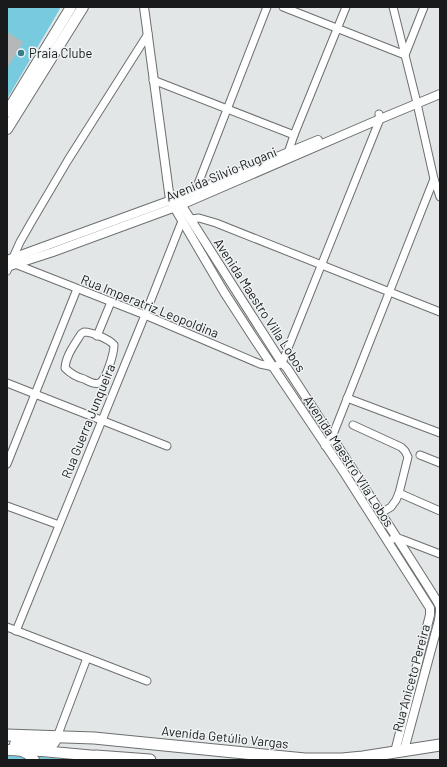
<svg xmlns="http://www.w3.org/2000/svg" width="447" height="767" viewBox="0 0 447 767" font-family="Barlow,sans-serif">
	<rect width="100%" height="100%" fill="#e2e6e7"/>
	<g fill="#78cbdf">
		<polygon points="7,7 61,7 7,99"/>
		<polygon points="7,756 42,757 64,759 64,760 7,760"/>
	</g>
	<polygon fill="#b4b8b9" points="7,32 23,42 7,69"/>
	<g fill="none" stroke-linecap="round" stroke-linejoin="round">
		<g stroke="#6c6f70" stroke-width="9">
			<g id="minor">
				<polyline points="283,7 405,55 424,7"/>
				<polyline points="393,7 416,99 434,179 440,197"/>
				<polyline points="153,80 294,135"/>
				<polyline points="287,156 294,135 346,7"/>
				<polyline points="196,189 267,7"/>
				<polyline points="191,219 199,218 216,223 440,312"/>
				<polyline points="14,262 15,264 145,315 260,364 274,367 282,363 380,119 379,114"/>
				<polyline points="7,271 20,242 32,221 68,160 148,34"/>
				<path d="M84,332C92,332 109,339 114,345C114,353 106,381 99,383C94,385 88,381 84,379C76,377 70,373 65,368C66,355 75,344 81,334Z"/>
				<polyline points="97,336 111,302"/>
				<polyline points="7,383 167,446"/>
				<polyline points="347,398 440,433"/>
				<polyline points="353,425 401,447 405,451 408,457 399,493 396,500 391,507 381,513"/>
				<polyline points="325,446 332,437 434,179"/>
				<polyline points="420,455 440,463"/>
				<polyline points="7,464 77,289"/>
				<polyline points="399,493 440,511"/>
				<polyline points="7,506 59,525"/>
				<polyline points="393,539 397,538 401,539 440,554"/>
				<polyline points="7,627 147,681"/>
				<polyline points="16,631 145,315 182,221"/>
				<polyline points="57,737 87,658"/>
			</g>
		</g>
		<g stroke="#6c6f70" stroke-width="10">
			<g id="tertiary">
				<polyline points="144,7 170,200 224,292 255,340 345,474 430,608 430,615 395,752"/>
				<path d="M177,198L282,363L287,368C337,445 388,523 437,601L440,607V611"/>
				<polyline points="7,260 177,198 318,140"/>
				<polyline points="7,267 53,252 181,205 380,119 440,94"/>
				<polyline points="404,750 439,620 440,612"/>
			</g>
		</g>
		<g stroke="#6c6f70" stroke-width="12">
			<g id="secondary">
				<polyline points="7,112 71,7"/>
				<polyline points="7,129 83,7"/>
				<polyline points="7,750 42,751 96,756"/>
				<polyline points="20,750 28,754 34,760"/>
			</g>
		</g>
		<g stroke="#6c6f70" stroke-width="13">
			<g id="primary">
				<polyline points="7,735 94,738 305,759 342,759 363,757 440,745"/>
				<polyline points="18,750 15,746 16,743 49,744 53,743 57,737"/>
				<polyline points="86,760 96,756 150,760"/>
			</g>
		</g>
		<use href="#minor" stroke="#fff" stroke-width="7"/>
		<use href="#tertiary" stroke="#fff" stroke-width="8"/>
		<use href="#secondary" stroke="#fff" stroke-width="10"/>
		<use href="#primary" stroke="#fff" stroke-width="11"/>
	</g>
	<circle fill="#397c8c" stroke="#eff3f4" stroke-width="1.5" cx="21" cy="53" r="4"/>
	<g text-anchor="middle" stroke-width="3" stroke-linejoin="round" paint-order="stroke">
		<g font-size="13" fill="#191a1b" stroke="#eff3f4" text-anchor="start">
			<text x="29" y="58">Praia Clube</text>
		</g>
		<g font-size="13" fill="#191a1b" stroke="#eff3f4">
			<text transform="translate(221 174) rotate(-23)" y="5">Avenida Silvio Rugani</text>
			<text transform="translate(260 305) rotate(57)" y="5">Avenida Maestro Villa Lobos</text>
			<text transform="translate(150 306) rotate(22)" y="5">Rua Imperatriz Leopoldina</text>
			<text transform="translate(88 421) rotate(-68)" y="5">Rua Guerra Junqueira</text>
			<text transform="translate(349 461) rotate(57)" y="5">Avenida Maestro Vila Lobos</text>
			<text transform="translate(411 678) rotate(-75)" y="5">Rua Aniceto Pereira</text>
			<text transform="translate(225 737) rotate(6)" y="5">Avenida Getúlio Vargas</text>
		</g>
	</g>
	<rect width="447" height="767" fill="none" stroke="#191a1b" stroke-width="16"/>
</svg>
